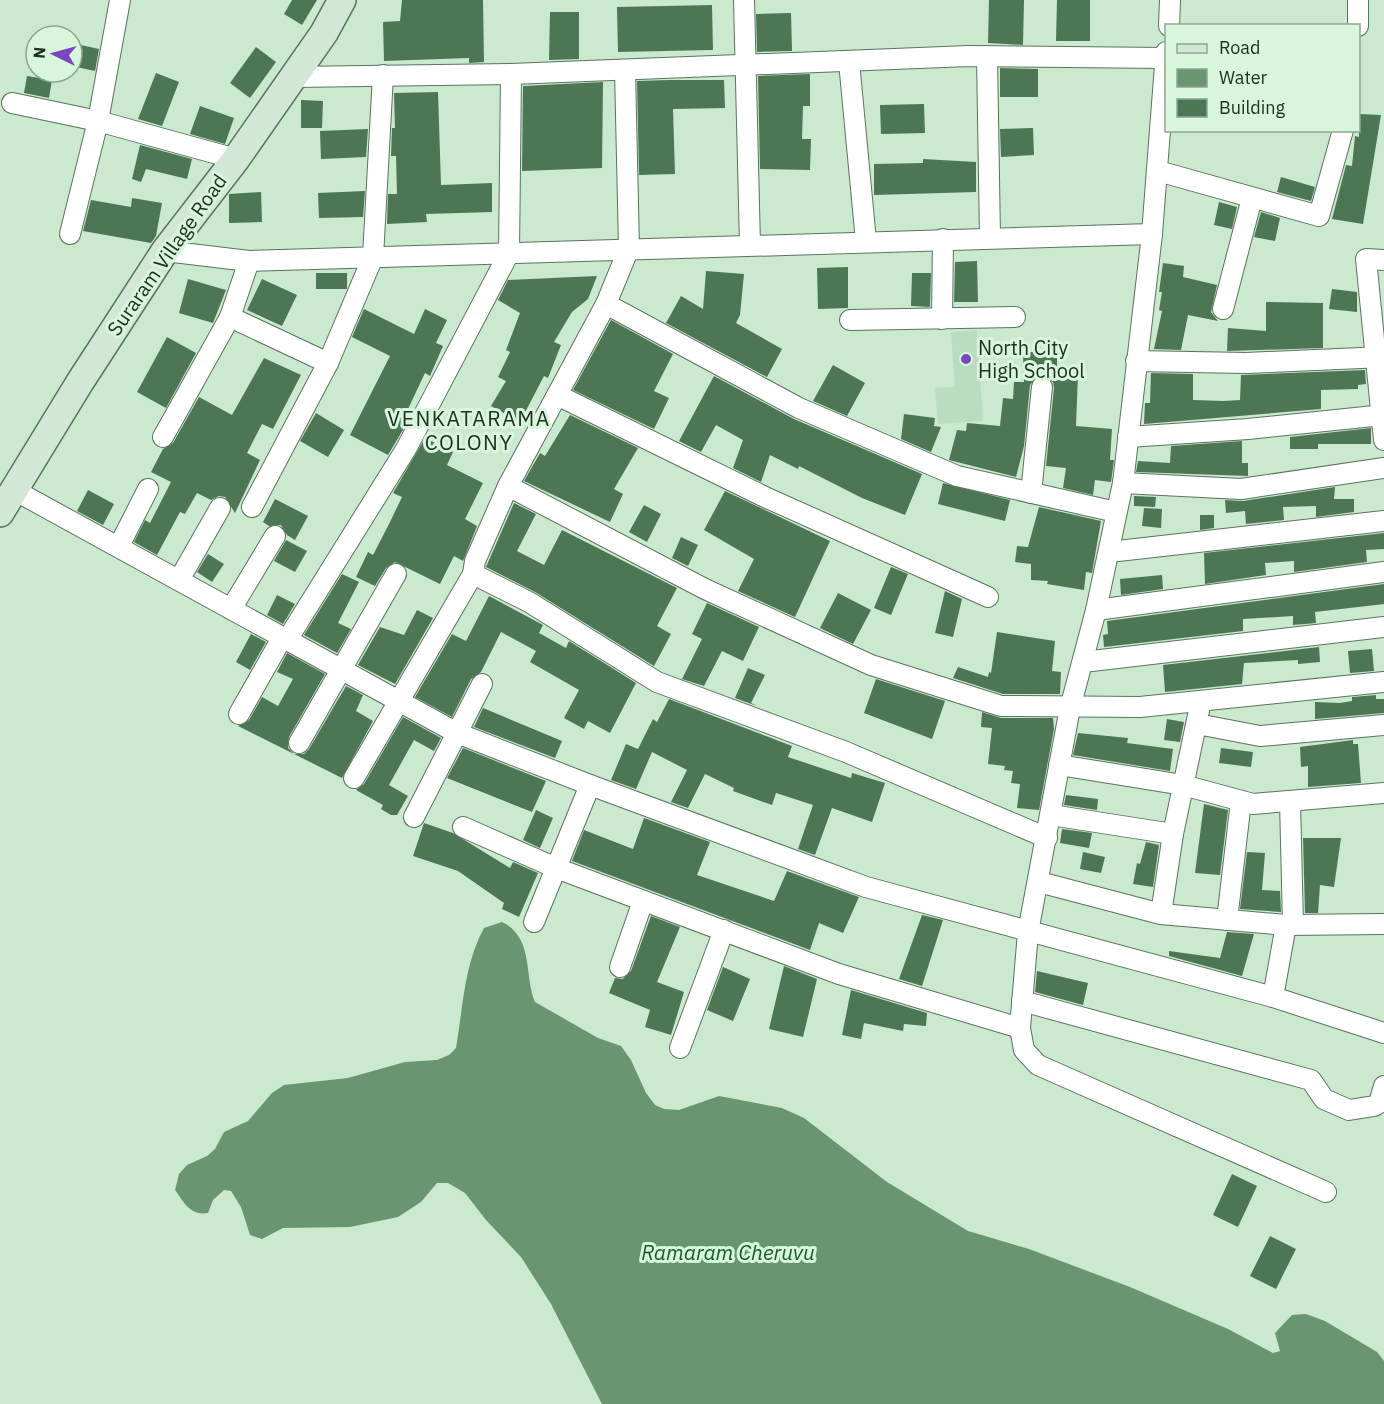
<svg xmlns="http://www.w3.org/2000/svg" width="1384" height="1404" viewBox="0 0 1384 1404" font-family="'IBM Plex Sans',sans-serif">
	<rect width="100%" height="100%" fill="#cae9ce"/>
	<polygon fill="#b9ddbe" points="977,330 983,421 938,424 935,388 955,387 951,332"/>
	<path fill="#699570" d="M502,922C534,937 524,976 535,1002L598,1038L621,1046L631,1060L646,1093L655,1105L664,1109L679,1110L719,1096L782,1108L804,1118L887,1182L968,1231L1029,1249L1130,1287L1228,1329L1273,1353L1280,1351L1275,1333L1292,1315L1306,1314L1325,1321L1377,1352L1384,1361V1404H602L551,1304L521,1257L486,1220L465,1193L448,1183H437L421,1202L398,1217L350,1227L283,1228L262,1239L250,1235L241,1207L231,1191L224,1190L213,1200L208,1213C191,1216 185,1204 175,1190L179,1174L187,1165L207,1156L215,1149L224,1132L248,1121L272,1093L284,1085L348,1078L405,1062L437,1060L449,1055L456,1048C463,1008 464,964 484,928Z"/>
	<g fill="#4d7754">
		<polygon points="292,0 317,0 302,25 284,14"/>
		<polygon points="402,0 483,0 484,62 469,63 469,58 384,61 383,22 400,21"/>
		<polygon points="989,0 1024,0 1023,45 988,43"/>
		<polygon points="1057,0 1090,0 1090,41 1056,41"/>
		<polygon points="712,5 713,50 618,52 617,7"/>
		<polygon points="550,12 579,12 579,59 549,60"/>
		<polygon points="791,13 792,51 757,52 756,14"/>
		<polygon points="72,43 99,49 95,71 72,66"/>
		<polygon points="256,47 276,62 250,98 230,83"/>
		<polygon points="1000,68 1038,69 1038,97 1000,97"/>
		<polygon points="156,73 179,82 162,126 138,119"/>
		<polygon points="810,74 810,106 803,106 802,139 811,139 810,170 760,169 758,76"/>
		<polygon points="27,76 52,80 49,98 24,93"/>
		<polygon points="669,80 724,80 725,108 673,109 675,174 639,175 637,81"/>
		<polygon points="603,82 602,168 522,171 523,86"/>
		<polygon points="438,92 441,185 492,183 492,212 426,214 427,222 387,224 388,194 397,194 396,156 391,156 392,128 395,128 394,93"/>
		<polygon points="301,100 323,101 322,128 301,128"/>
		<polygon points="924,104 925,133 881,134 880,105"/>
		<polygon points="200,106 234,118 225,144 190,134"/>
		<polygon points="1359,114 1381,115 1363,224 1332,219 1346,165 1352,166 1355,136 1359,137"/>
		<polygon points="1033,128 1034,155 1001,157 1000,129"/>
		<polygon points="368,129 366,157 321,159 320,131"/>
		<polygon points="140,145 192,159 187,179 146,169 141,182 132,179"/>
		<polygon points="923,159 976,162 976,192 874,195 874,164 923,163"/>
		<polygon points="1281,177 1315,187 1311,201 1277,192"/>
		<polygon points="365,191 363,217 319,218 318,193"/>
		<polygon points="261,192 262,222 229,223 229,194"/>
		<polygon points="132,198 162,203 156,236 151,243 83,231 91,200 131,207"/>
		<polygon points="1219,202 1237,207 1232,229 1214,225"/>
		<polygon points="1261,212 1280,218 1275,241 1254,237"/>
		<polygon points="977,261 978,302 954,302 955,262"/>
		<polygon points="1163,263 1184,266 1183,277 1217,285 1211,312 1218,321 1188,315 1181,350 1154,349 1162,311 1159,310 1162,292 1159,292"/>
		<polygon points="848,267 848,308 818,309 817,268"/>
		<polygon points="706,271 744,274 740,315 736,323 782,349 767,377 666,323 681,296 703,309"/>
		<rect x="316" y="273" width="31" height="16"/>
		<polygon points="912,273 931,273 930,307 911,306"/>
		<polygon points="597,276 588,299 572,312 554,342 561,345 548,378 544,376 520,422 491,406 506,381 498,377 510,352 506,350 520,313 498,300 508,280"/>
		<polygon points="188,279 226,290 213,323 179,313"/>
		<polygon points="262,279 297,295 282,326 247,310"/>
		<polygon points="1332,289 1357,292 1357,312 1329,309"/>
		<polygon points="1266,302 1323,303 1323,348 1227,351 1228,328 1266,331"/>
		<polygon points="364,309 414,334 425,309 447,320 436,343 443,346 430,376 425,373 400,426 404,428 388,455 350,435 390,356 352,337"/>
		<polygon points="611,320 673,354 654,391 669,398 654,429 573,390"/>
		<polygon points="167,337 196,353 166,408 137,392"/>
		<polygon points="1023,352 1057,352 1057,371 1078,374 1076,426 1112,429 1110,460 1114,460 1111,482 1095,480 1093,495 1063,488 1066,468 1046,466 1054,388 1053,382 1044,375 1037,376 1030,385 1024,446 1016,477 949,460 957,430 966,431 967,423 1000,426 1003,398 1013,399 1014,382 1024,382"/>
		<polygon points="264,358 301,375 273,429 262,424 247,453 260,460 235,513 225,497 219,496 211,500 197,493 185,514 180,512 157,555 134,542 145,520 150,523 171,482 151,472 163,449 173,443 199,397 232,415"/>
		<polygon points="833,365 865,383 847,416 813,401"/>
		<polygon points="1365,370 1366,384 1358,385 1358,389 1321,390 1321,409 1144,424 1145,403 1150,403 1151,373 1193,374 1193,400 1224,401 1240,400 1241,375"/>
		<polygon points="714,376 794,419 922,474 905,515 862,498 799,466 798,469 770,455 761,482 733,468 743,440 716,425 701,452 679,441"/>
		<polygon points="316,413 344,430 328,457 300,441"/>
		<polygon points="904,414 935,418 934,426 941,427 931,452 901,439"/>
		<polygon points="570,415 638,448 614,489 623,494 610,522 524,481 540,453 545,456"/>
		<polygon points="1371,428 1371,444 1318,444 1318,449 1290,449 1290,437"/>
		<polygon points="425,438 453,452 447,465 483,483 465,519 477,526 463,561 454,556 440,584 395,562 386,568 375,586 356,577 368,552 373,555 389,524 402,497 393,493"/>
		<polygon points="1242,441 1242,463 1248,463 1248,476 1136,472 1138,461 1170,463 1171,446"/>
		<polygon points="943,483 1010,500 1005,521 938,504"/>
		<polygon points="1335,487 1334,499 1354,499 1354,512 1316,517 1316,506 1283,507 1284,520 1246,524 1245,511 1226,513 1225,500 1243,501"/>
		<polygon points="88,490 114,504 103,525 77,511"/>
		<polygon points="725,491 830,541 795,617 738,591 754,559 704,530"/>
		<polygon points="1134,496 1156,497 1155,507 1134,506"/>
		<polygon points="275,499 308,516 295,540 287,535 281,525 269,526 263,522"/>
		<polygon points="514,503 536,514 517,551 544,565 562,530 677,588 657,626 671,634 654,666 535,592 486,567"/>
		<polygon points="644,505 661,514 647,542 629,532"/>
		<polygon points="1039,507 1101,521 1092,573 1086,572 1084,590 1047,584 1048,581 1031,580 1031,564 1015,562 1017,546 1028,547"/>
		<polygon points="1144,508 1162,509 1161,528 1142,526"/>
		<polygon points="1200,515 1214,515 1214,528 1200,530"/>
		<polygon points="1384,533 1384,549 1366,550 1367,562 1294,572 1294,561 1265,563 1266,575 1205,584 1204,553"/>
		<polygon points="681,537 698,545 688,566 672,558"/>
		<polygon points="286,540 307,551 295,572 274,561"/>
		<polygon points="208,554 224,564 212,582 197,572"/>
		<polygon points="891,567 908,574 891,615 874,608"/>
		<polygon points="342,574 359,582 338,623 351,629 337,653 304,635"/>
		<polygon points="1162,575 1163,589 1121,595 1120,579"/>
		<polygon points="1384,584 1384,604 1315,612 1316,623 1293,625 1293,616 1243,619 1243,631 1104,647 1103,635 1108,634 1107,621"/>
		<polygon points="945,591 962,599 953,637 935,633"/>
		<polygon points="838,593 871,610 853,644 820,628"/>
		<polygon points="277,595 295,604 283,624 267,615"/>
		<polygon points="489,596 543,625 539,633 566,648 569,641 636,683 610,733 588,721 584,729 564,718 579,690 530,662 536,651 501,632 481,672 471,679 452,717 415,697 452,634 466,641"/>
		<polygon points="707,603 759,627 743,661 722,651 704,686 682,679 702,639 692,634"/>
		<polygon points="417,610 433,618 395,684 358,665 380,627 404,635"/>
		<polygon points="997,632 1055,641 1052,671 1061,672 1060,694 1003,694 953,678 958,667 988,677 989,672 991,673"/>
		<polygon points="251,634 266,642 250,670 236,662"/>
		<polygon points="1319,647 1320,662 1298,664 1298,660 1244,663 1242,684 1165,692 1163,665"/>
		<polygon points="1372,649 1374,671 1350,673 1348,651"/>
		<polygon points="287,653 325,674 289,737 288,748 294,754 304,754 309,749 346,686 363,695 356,711 373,721 342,778 238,726 249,720 262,697 278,706 293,679 277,672"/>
		<polygon points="748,668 765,675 751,703 757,706 735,698"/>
		<polygon points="876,679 945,701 932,739 864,713"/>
		<polygon points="1376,695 1376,699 1384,699 1384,713 1315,719 1315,702 1340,703 1352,701 1352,697"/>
		<polygon points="669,699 792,746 788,757 851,778 852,773 885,783 872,822 832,808 815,855 798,849 813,805 776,793 772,805 733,791 734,788 705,774 688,808 671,802 687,770 652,752 636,789 611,780 626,744 638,749 653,719 657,722"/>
		<polygon points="483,708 562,741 555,758 474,727"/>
		<polygon points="982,712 1001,718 1053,718 1054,729 1039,810 1017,808 1020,784 1011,783 1013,771 1004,770 1005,766 988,764 992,728 981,727"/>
		<polygon points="403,717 441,738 434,751 414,740 389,785 408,796 397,815 391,815 381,809 383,805 356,790 364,784"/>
		<polygon points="1167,719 1184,722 1180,742 1164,740"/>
		<polygon points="1078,733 1128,738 1127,743 1173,749 1170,771 1073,755"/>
		<polygon points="1353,740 1353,744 1358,744 1361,783 1308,787 1308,766 1301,767 1300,747"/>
		<polygon points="463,748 546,781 532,812 447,778"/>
		<polygon points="1221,748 1253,752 1251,767 1219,763"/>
		<polygon points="1066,795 1098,799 1097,810 1064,805"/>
		<polygon points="1204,804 1228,810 1220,875 1195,873"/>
		<polygon points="536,810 553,818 540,848 523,840"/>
		<polygon points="644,818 710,842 697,875 774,901 787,871 859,897 843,933 819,923 810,950 572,861 584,830 633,849"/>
		<polygon points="424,823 453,833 510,868 513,862 538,873 519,917 502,909 504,903 458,871 413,856"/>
		<polygon points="1062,829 1092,833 1089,848 1060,843"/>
		<polygon points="1303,838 1341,838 1334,887 1320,885 1318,913 1305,913"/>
		<polygon points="1146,842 1159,845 1153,887 1133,884 1137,863 1140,864"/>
		<polygon points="1083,852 1105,857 1101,873 1080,869"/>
		<polygon points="1247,852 1265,853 1262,890 1280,891 1281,912 1240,909"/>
		<polygon points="922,915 943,920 922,986 899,979"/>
		<polygon points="651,916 680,927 657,982 684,992 671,1035 645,1027 650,1010 609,993 615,978 623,979 631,971"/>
		<polygon points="1227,932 1254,934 1242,976 1169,956 1169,951 1220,958"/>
		<polygon points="784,966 817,979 803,1037 769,1029"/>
		<polygon points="723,967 750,979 733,1021 707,1010"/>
		<polygon points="1037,971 1088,983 1083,1005 1035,992"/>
		<polygon points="851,990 927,1013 926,1026 904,1024 903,1031 864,1023 861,1039 842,1035"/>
		<polygon points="1232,1174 1257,1186 1238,1227 1213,1215"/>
		<polygon points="1270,1236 1296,1249 1276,1289 1250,1276"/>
	</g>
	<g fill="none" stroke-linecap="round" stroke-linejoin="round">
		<g stroke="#59745d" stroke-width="22">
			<g id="street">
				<polyline points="744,0 750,245"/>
				<polyline points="1169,26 1170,0"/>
				<polyline points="1358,26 1358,0"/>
				<polyline points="1166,52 1152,234 1123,483 1096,610 1070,708 1028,932 1020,1028 1024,1050 1038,1065 1326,1192"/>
				<polyline points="987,56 990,238"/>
				<polyline points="849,62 866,241"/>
				<polyline points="625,70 629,248 606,304 508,486 475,561 473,574 529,602 657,682 846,752 1047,838"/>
				<polyline points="294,77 511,74 969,56 1166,58"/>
				<polyline points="12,103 98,121 120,0"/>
				<polyline points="1158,171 1319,216 1343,130"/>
				<polyline points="70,234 98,121 236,159"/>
				<polyline points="165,251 249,261 1152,234"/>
				<polyline points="1384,260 1366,259 1384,440"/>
				<polyline points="606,304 799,408 957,476 1116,512"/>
				<polyline points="1223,309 1252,198"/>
				<polyline points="230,317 328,363"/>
				<polyline points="942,319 943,239"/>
				<polyline points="850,320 1015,317"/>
				<polyline points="1136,361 1246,363 1384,357"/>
				<polyline points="557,395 765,497 988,597"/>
				<polyline points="163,437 230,317 249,261"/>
				<polyline points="1128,437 1248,429 1384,415"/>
				<polyline points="1123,483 1241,489 1384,468"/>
				<polyline points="508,486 705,589 871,665 1001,706 1140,707 1384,682"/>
				<polyline points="14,490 457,733 590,785 866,887 1273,997 1286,925"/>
				<polyline points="1031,493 1042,387"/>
				<polyline points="252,507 328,363 373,257 383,75"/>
				<polyline points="119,546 148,489"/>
				<polyline points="1109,552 1384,521"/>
				<polyline points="179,580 220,508"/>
				<polyline points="231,609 275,536"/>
				<polyline points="1096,610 1384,572"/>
				<polyline points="287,640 406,449 509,253 511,74"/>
				<polyline points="1083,662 1384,627"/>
				<polyline points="239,714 282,638"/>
				<polyline points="1197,724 1260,736 1384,725"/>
				<polyline points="299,743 396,574"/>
				<polyline points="1059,765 1183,785 1253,804 1384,793"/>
				<polyline points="354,778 473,574"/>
				<polyline points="1290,801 1293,925"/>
				<polyline points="1051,815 1173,834"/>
				<polyline points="414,817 482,684"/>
				<polyline points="463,827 556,868 839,974 1020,1028"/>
				<polyline points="1039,882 1161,914 1286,925 1384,924"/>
				<polyline points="1161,914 1173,834 1201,701"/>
				<polyline points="1227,920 1241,801"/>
				<polyline points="534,922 590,785"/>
				<polyline points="620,967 643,901"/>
				<polyline points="1273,997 1384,1033"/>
				<polyline points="1022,1001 1311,1080 1324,1099 1349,1110 1374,1106 1379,1103 1384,1086"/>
				<polyline points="680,1048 724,930"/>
			</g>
		</g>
		<g stroke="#59745d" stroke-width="30">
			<polyline id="secondary" points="0,513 80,382 165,251 236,159 324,33 342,0"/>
		</g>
		<use href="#street" stroke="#fff" stroke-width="20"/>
		<use href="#secondary" stroke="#d3e7d6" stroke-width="27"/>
	</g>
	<circle fill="#7846be" stroke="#d7f6db" stroke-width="2" cx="966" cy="359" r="6"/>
	<g text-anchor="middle" stroke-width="6" stroke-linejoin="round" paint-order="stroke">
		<g font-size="20" fill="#232f25" stroke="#d7f6db">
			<text transform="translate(167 255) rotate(-55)" y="7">Suraram Village Road</text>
		</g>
		<g font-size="20" fill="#232f25" stroke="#d7f6db" text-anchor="start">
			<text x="978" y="355">North City<tspan x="978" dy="23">High School</tspan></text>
		</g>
		<g font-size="21" letter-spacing="1.5" fill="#232f25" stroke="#d7f6db">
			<text x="469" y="426">VENKATARAMA<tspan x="469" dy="24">COLONY</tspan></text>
		</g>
		<g font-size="21" font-style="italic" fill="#175b2b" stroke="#d7f6db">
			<text x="728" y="1260">Ramaram Cheruvu</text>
		</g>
	</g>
	<rect x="1165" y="24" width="195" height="108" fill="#d7f6db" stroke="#8fa692" stroke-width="1.5"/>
	<rect x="1177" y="44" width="30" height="9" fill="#d3e7d6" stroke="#8fa692" stroke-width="1.5"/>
	<text x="1219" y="54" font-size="18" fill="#232f25">Road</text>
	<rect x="1177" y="69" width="30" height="18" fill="#699570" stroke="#8fa692" stroke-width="1.5"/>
	<text x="1219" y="84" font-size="18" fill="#232f25">Water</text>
	<rect x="1177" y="99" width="30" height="18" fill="#4d7754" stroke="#8fa692" stroke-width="1.5"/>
	<text x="1219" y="114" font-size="18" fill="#232f25">Building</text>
	<g transform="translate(54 54) rotate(275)"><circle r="28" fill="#d7f6db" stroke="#8fa692" stroke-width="1.5"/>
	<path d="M0-4.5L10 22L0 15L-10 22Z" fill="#7846be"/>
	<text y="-9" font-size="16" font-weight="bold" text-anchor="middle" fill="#232f25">N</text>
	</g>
</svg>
